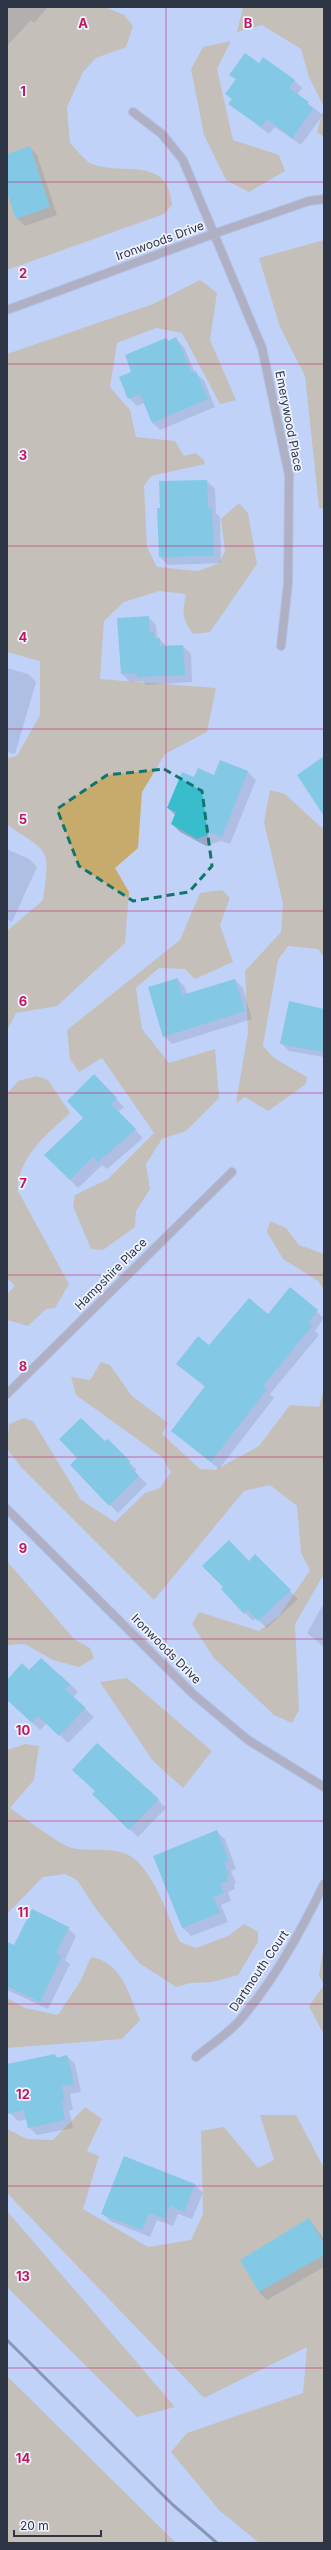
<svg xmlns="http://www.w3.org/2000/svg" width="331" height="2550" viewBox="0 0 331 2550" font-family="Inter,sans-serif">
	<rect width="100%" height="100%" fill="#c1d2f9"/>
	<g fill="#c7ab6c">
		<path d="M7,7H105L124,15L133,26L126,47L96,58L83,72L67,107L70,143C76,149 85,161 92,164C124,176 168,155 172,205L164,214L7,270Z"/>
		<polygon points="243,7 324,7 324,107 309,77 301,49 262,25 237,32"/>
		<polygon points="231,41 217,69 233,140 279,155 285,171 249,192 226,180 204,135 191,69 203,47"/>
		<polygon points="324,108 324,137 317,132"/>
		<polygon points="324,240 324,509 319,508 305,376 280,327 259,258"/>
		<path d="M200,280L217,293L210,340L236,400L220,404L182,333L156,328L117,343L110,387L130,410L136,437L175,441L184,456L196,453L204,460L205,464L151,476L144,486L147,547L157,567L198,571L219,563L225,551L221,519L239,503L248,513L257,564L210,632L193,634C182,618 182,613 186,594L159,591L124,602L104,621L100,679L216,688L207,732L165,754L142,792L138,848L115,868L129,892L125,943L57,1006L16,1013L7,1031V931L43,900C50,847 51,854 7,825V758L17,756L40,715V661L7,652V354L153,304Z"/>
		<polygon points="270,790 285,794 322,828 324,827 324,957 318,949 288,946 278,960 263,1046 274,1058 307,1077 306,1084 268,1111 245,1097 236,1103 248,1032 245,971 281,932 283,904 264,822"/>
		<polygon points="222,890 230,898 220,925 233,962 195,979 185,969 159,968 136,988 142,1029 169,1063 215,1049 219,1098 186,1131 162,1139 146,1164 150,1189 136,1211 135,1227 103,1250 91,1249 73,1206 75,1195 108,1179 154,1133 102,1058 79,1072 70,1059 67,1030 180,940 200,893"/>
		<path d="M37,1076L48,1080L70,1113C47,1134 17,1158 18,1191L69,1284L55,1308L46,1309L28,1326L7,1320V1294L15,1286L7,1278V1094L18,1081Z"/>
		<polygon points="270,1221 286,1228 299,1245 324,1254 324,1290 318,1281 283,1259 267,1232"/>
		<polygon points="101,1362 110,1365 132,1396 168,1423 162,1434 200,1469 215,1470 259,1446 290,1405 319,1407 324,1388 324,1574 295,1624 299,1710 292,1723 274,1715 214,1658 192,1624 199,1612 259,1631 279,1616 310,1570 301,1553 297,1506 270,1485 244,1491 154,1600 22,1468 7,1449 9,1424 24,1418 33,1421 81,1500 115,1522 145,1493 160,1488 171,1472 162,1457 76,1395 71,1377 90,1380"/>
		<polygon points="7,1561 74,1639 90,1648 94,1658 79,1667 53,1660 25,1644 9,1645 7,1648"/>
		<polygon points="127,1678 212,1751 183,1788 153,1761 100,1682"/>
		<path d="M25,1744L39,1746L34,1780L10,1808C22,1816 60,1845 72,1848C93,1853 119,1844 137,1861C158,1882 167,1915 180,1942L196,1948L228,1936L244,1924L258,1932V1942L238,1975L212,1982L191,1983L176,1987L139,1963L96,1909L77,1880L65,1874L43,1877L7,1914V1750Z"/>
		<polygon points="324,1945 324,2035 309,2006 324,1985 319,1975"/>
		<path d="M91,1957C122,1962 129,1995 140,2020L122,2039L7,2048V1998L25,2008L58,2015L81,1980Z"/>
		<polygon points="85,2107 102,2119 87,2151 99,2156 83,2209 148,2247 191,2240 203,2214 201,2131 224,2127 258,2168 274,2160 260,2115 296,2115 324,2168 324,2543 259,2543 220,2511 171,2452 187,2433 303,2393 307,2347 204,2398 7,2193 7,2129 27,2139 53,2140"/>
		<polygon points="7,2211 175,2407 137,2417 7,2287"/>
		<polygon points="7,2376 176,2543 7,2543"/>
	</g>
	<g fill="#0003">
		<polygon points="7,7 48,7 34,23 31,20 7,46"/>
		<polygon points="259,64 294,80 302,88 297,95 323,115 301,145 275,127 269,134 230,104 233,100 227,94 236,80 231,75"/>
		<polygon points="29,147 37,155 57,215 25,226 17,218 7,190 7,155"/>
		<polygon points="166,339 169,341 176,339 184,347 195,373 204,380 215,407 160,430 152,422 144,403 137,406 129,398 133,372"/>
		<polygon points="207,481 215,489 216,513 220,517 221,563 168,565 160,557"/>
		<polygon points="148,617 156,625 157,636 167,647 183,646 191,654 192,682 146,685 143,681 130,682 122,674 119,619"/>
		<polygon points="7,668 28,674 36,682 15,754 7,752"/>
		<polygon points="221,761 248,772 256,780 230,844 221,841 206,846 180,832 172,824 176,816 168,808 195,778 214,776"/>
		<polygon points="7,849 29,859 37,867 12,922 7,919"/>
		<polygon points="177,979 185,987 187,994 235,980 243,988 252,1019 172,1044 164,1036"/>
		<polygon points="324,1010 324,1057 289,1051 281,1043"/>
		<polygon points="94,1076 124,1107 118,1112 143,1138 107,1169 102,1165 78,1188 46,1155 84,1118"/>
		<polygon points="290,1289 324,1318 315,1331 319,1335 270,1394 274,1398 219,1469 172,1431 205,1387 177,1364 268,1316"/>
		<polygon points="108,1440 137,1470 135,1472 147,1484 118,1513 71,1465"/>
		<polygon points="255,1556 298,1599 267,1628 256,1618 253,1621 222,1589"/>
		<polygon points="324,1603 324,1647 307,1633"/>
		<polygon points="29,1672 70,1684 78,1692 73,1697 94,1717 68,1743 47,1723 40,1730 18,1709 7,1681"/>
		<polygon points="158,1800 166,1808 138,1837 101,1802"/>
		<polygon points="217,1832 225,1839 236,1869 231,1871 236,1883 234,1884 235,1889 228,1892 231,1901 221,1905 228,1922 191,1936 183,1928 154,1856"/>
		<polygon points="68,1928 76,1936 65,1960 70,1964 48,2009 7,1990 7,1946 15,1946"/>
		<polygon points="55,2055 58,2058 67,2056 75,2064 81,2092 70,2094 73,2110 69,2110 73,2128 37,2135 29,2127 27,2119 18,2121 10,2113 7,2099 7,2065"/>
		<polygon points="195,2185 203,2193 192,2219 178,2214 173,2226 157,2220 150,2237 110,2221 102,2213"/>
		<polygon points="309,2219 324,2239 324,2267 267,2300 259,2292"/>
	</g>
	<g fill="#39bdcc">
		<polygon points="245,53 259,63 263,57 295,80 289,88 309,102 307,104 313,109 292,138 267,119 261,127 228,104 232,99 225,94 236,79 229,75"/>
		<polygon points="30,146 50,207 16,219 7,193 7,154"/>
		<polygon points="176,337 192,373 196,371 208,399 152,423 140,394 128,399 119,377 131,372 125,355 166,338 168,341"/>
		<polygon points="207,480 208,508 212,508 214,556 159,557 157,508 160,508 159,481"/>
		<polygon points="149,616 150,632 154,632 155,639 160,638 160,646 183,645 185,675 137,677 137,674 121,674 117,618"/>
		<polygon points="324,756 324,816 297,775"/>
		<polygon points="220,760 248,771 222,837 212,833 197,839 171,824 176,812 167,808 182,772 194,777 198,768 214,775"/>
		<polygon points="178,978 182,995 235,979 245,1011 163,1037 148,987"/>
		<polygon points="289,1001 324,1009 324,1052 280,1044"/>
		<polygon points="94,1074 117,1098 111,1104 136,1129 98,1162 93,1157 70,1180 44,1155 83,1118 67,1101"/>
		<polygon points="290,1287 318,1310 308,1323 312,1326 263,1386 267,1389 211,1462 171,1431 205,1386 176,1364 198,1336 209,1345 249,1298 268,1314"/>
		<polygon points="81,1418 105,1441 108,1439 130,1461 128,1464 139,1476 109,1506 70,1465 77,1458 59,1439"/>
		<polygon points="229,1540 249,1561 255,1554 291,1590 258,1621 248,1610 244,1614 221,1589 223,1587 202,1566"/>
		<polygon points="41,1658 70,1684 65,1689 86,1708 59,1736 38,1716 32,1723 7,1700 7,1680 22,1663 29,1670"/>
		<polygon points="97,1743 159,1799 129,1830 92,1794 95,1791 72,1770"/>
		<polygon points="217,1830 229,1861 224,1863 229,1875 226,1876 228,1881 220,1884 224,1893 213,1897 220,1913 182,1928 153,1856"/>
		<polygon points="32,1909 69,1927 56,1953 62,1956 40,2002 7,1986 7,1942 14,1945"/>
		<polygon points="55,2054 56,2058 67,2055 74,2084 62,2086 65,2102 62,2102 65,2120 28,2128 24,2110 7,2114 7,2064"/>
		<polygon points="124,2156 195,2184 184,2212 170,2206 165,2219 149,2213 142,2230 101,2214"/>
		<polygon points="309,2218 324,2244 324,2255 259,2292 240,2260"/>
	</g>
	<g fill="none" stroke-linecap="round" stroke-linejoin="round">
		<g stroke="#a1afd1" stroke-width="10">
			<g id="minor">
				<polyline points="133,112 162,134 183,160 262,348 289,475 288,583 281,646"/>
				<polyline points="7,310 216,233 309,201 324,199"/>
				<polyline points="7,1394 232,1172"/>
				<polyline points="7,1509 193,1694 248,1740 324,1787"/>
				<path d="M196,2057C210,2045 228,2034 240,2020C275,1979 301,1931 324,1884"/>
			</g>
		</g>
		<use href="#minor" stroke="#9c8885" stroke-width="8"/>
		<polyline stroke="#464e61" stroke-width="3" points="7,2340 173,2505 217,2543"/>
	</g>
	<path d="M0 0H331V2550H0ZM164,769L202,791L212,866L189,892L133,901L79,866L57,809L107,775Z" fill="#c1d2f9" fill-opacity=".55" fill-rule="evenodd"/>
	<path fill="none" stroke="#0f766e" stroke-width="3" stroke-dasharray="8 5" stroke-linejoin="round" d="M164,769L202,791L212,866L189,892L133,901L79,866L57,809L107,775Z"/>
	<path fill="none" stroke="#c2185b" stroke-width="1" stroke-opacity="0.55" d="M166,7V2543M7,182H324M7,364H324M7,546H324M7,729H324M7,911H324M7,1093H324M7,1275H324M7,1457H324M7,1639H324M7,1821H324M7,2004H324M7,2186H324M7,2368H324"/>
	<g text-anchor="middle" stroke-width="3.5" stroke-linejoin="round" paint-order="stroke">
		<g font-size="12" fill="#2e3544" stroke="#eef3ff">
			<text transform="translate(160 241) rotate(-20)" y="4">Ironwoods Drive</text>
			<text transform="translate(289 421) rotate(79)" y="4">Emerywood Place</text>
			<text transform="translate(111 1274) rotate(-45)" y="4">Hampshire Place</text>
			<text transform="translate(166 1649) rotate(45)" y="4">Ironwoods Drive</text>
			<text transform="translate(259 1971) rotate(-56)" y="4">Dartmouth Court</text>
		</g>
	</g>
	<g font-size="13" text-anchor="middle" font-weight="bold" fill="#c2185b" stroke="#eef3ff" stroke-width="3.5" stroke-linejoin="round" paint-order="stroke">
		<text x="83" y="28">A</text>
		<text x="248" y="28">B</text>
		<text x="23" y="96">1</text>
		<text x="23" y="278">2</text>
		<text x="23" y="460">3</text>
		<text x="23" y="642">4</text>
		<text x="23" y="824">5</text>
		<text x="23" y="1006">6</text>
		<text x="23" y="1188">7</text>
		<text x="23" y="1371">8</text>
		<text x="23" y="1553">9</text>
		<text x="23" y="1735">10</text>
		<text x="23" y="1917">11</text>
		<text x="23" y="2099">12</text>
		<text x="23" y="2281">13</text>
		<text x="23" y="2463">14</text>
	</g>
	<rect width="331" height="2550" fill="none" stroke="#2e3544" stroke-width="16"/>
	<path d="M14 2530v6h87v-6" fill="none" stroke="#2e3544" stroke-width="2"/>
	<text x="20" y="2530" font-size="12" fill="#2e3544" stroke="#eef3ff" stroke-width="3" paint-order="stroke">20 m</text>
</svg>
